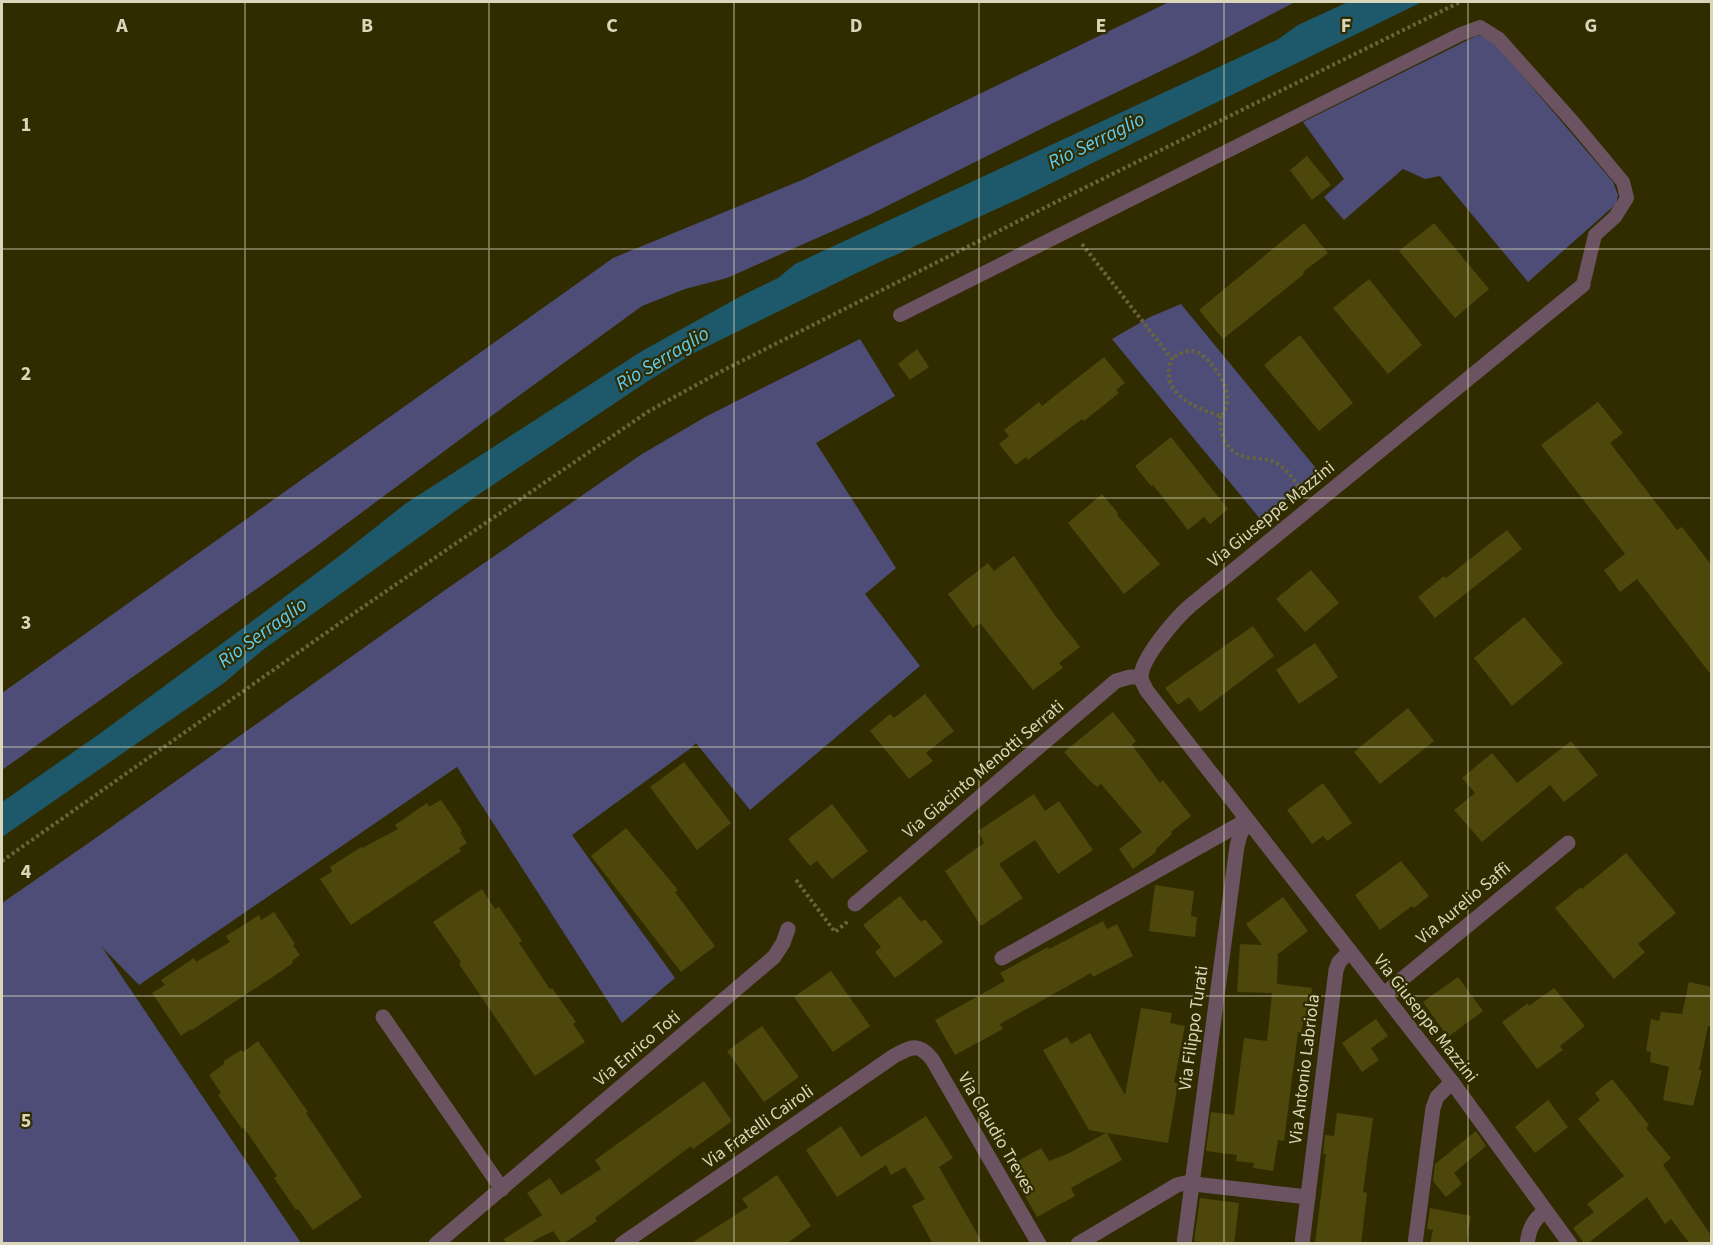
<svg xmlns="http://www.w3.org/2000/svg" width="1713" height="1245" viewBox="0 0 1713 1245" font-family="'Source Sans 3',sans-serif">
	<rect width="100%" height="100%" fill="#302c00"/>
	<g fill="#4d4d78">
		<polygon points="1169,2 1295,2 1194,55 1049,125 869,215 727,278 685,289 642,306 509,403 314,548 2,770 2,693 613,258 802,180"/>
		<polygon points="1478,35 1492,40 1613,182 1618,195 1616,204 1528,282 1440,176 1425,179 1403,169 1344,220 1324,197 1344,179 1303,122"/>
		<polygon points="1181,304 1319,472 1261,520 1112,339 1150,317"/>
		<polygon points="860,339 895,396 816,443 896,568 865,594 920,666 750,810 696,743 691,748 572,835 675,978 622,1023 457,767 139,985 102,947 301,1243 2,1243 2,903 90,842 448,588 642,454 707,416"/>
	</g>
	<polygon fill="#1d586b" points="1348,2 1422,2 1021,198 869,267 694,353 648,381 475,497 264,649 224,683 2,837 2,802 102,732 224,642 338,557 405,504 642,351 743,295 778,278 795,264 1277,40 1298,25"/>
	<g fill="#4d470b">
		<polygon points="1307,156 1331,185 1312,200 1290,170"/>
		<polygon points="1304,223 1328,253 1303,272 1304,274 1223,339 1199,310"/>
		<polygon points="1434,223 1489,289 1455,318 1399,251"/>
		<polygon points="1369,279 1422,345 1388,374 1333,308"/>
		<polygon points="1300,335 1353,403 1319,431 1264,365"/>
		<polygon points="917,349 929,367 910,380 898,364"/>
		<polygon points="1104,357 1125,383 1116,390 1119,393 1084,421 1082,419 1028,460 1026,457 1016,465 999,444 1009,436 1004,430 1039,402 1042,406"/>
		<polygon points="1598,402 1623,433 1610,443 1677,530 1682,527 1712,566 1712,676 1637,579 1620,592 1604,570 1625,554 1541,445"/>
		<polygon points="1171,437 1228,509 1210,524 1204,517 1188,530 1153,485 1151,486 1135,466"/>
		<polygon points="1102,494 1118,513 1117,515 1160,564 1124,594 1068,523"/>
		<polygon points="1507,530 1522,549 1435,618 1418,597 1444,576 1446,578"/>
		<polygon points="1014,556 1054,614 1080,647 1059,663 1063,668 1033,690 980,623 973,628 948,594 988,563 994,571"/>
		<polygon points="1311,570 1339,603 1305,632 1276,599"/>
		<polygon points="1524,617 1563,663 1512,706 1474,658"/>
		<polygon points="1253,626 1274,656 1200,712 1189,697 1178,705 1165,688"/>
		<polygon points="1315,643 1338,677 1299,704 1276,670"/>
		<polygon points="925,694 954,731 926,753 933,761 909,779 870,731 890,714 894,718"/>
		<polygon points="1408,708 1434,741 1380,784 1354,752"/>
		<polygon points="1113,712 1136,741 1132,745 1160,783 1163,780 1191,816 1171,832 1172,834 1156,849 1156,852 1133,869 1119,849 1142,832 1101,784 1097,787 1090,781 1064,752"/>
		<polygon points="1571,741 1598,775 1564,802 1550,785 1482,842 1454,810 1475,793 1462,778 1492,753 1517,783"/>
		<polygon points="684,762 731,823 697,850 650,787"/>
		<polygon points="1323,783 1352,823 1327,841 1323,836 1312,844 1287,810"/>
		<polygon points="1034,794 1045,811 1059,801 1093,850 1058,874 1035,840 999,864 1023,898 981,926 945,871 984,843 978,831"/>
		<polygon points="441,800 462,831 460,832 467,843 459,848 461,851 351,925 320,879 332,872 330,867 361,847 362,848 398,829 395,825 427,803 429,807"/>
		<polygon points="832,804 868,851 832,879 817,861 810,866 788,839"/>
		<polygon points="626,828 678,890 675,892 715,946 681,972 591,856"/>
		<polygon points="1626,853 1676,913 1638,944 1645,952 1614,979 1555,908 1581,887 1582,889"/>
		<polygon points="1401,861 1429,896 1414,908 1412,906 1380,930 1355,895"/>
		<polygon points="1155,885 1194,891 1191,916 1197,917 1195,937 1149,931"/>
		<polygon points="482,889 495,909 499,907 522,941 519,943 550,989 552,988 576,1022 573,1024 585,1042 535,1076 459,964 461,962 433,922"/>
		<polygon points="900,896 921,922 925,919 943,942 895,978 875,952 881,947 863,925"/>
		<polygon points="1283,897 1308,931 1278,954 1277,984 1312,988 1308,1018 1304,1017 1301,1033 1298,1032 1284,1141 1278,1140 1273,1171 1253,1168 1254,1163 1236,1161 1237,1155 1206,1151 1211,1112 1234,1115 1244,1038 1267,1041 1272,993 1237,992 1240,944 1262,945 1246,924"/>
		<polygon points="274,912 295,944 293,945 300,955 292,961 293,963 271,978 192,1030 191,1029 181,1036 152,993 165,985 161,980 194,958 196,962 230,942 226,936 259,915 261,920"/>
		<polygon points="1103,921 1107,929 1117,924 1133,956 1093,977 1091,973 1000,1024 1003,1029 955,1055 935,1020 1005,981 1000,973 1048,947 1049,949"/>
		<polygon points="831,971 870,1026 833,1052 794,997"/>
		<polygon points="1458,977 1483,1011 1448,1037 1423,1002"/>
		<polygon points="1689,982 1712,987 1712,1026 1708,1026 1699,1070 1702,1070 1693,1106 1663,1100 1669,1067 1650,1062 1651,1052 1646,1051 1651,1019 1659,1021 1661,1012 1682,1014"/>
		<polygon points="1554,988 1585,1026 1560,1046 1563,1050 1537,1069 1502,1022 1528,1003 1529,1006"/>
		<polygon points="1141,1008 1172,1013 1170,1023 1185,1026 1174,1083 1178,1083 1168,1143 1107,1133 1122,1160 1071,1188 1075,1196 1037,1217 1016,1180 1024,1175 1016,1162 1041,1148 1049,1161 1067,1154 1106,1133 1089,1130 1043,1050 1067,1037 1071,1044 1090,1033 1125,1095"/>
		<polygon points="1376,1019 1388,1036 1371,1048 1379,1060 1362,1072 1342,1043"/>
		<polygon points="762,1026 799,1077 764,1102 727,1051"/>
		<polygon points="258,1041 308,1112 306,1113 362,1197 313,1230 298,1209 296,1210 274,1178 277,1176 244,1128 242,1129 218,1095 221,1093 209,1075 224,1064 224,1061 241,1050 243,1052"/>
		<polygon points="1612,1079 1649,1125 1646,1128 1671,1158 1663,1165 1712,1237 1712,1244 1690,1244 1671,1219 1665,1224 1647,1197 1587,1244 1585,1244 1573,1228 1594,1212 1587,1204 1624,1176 1578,1119 1600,1100 1595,1093"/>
		<polygon points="704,1081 732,1121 693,1149 691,1146 595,1218 597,1221 563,1244 562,1244 553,1231 527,1244 506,1244 504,1239 542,1215 527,1193 550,1178 561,1195 601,1169 595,1160"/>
		<polygon points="1548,1100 1568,1127 1535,1153 1515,1127"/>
		<polygon points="1337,1113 1373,1118 1363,1192 1367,1193 1361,1244 1315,1244 1326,1154 1323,1154 1325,1135 1334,1136"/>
		<polygon points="926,1116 953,1158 939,1167 983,1244 933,1244 912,1206 925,1199 905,1167 891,1175 886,1165 837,1197 806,1150 841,1126 861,1157"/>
		<polygon points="1476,1131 1486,1146 1454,1173 1462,1184 1446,1197 1433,1181 1435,1164"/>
		<polygon points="777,1175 811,1226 786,1244 690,1244 748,1207 742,1199"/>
		<polygon points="1200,1198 1239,1203 1234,1244 1211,1244 1194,1241"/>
		<polygon points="1430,1208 1471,1216 1466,1244 1430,1244 1433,1230 1427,1229"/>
	</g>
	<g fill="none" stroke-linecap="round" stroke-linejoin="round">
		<g stroke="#68653e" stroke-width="4" stroke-dasharray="3 3" stroke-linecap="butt">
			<path d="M1082,244L1172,359C1157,392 1196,409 1221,416C1226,409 1228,403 1227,394C1226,381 1207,354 1194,351C1186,350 1178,354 1172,359"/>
			<path d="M1221,416C1218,434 1227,453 1246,457C1255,459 1265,458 1274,462C1284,466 1291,476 1298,485L1292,491V495L1294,497"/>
			<polyline points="2,861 350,616 649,411 718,373 1058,201 1460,2"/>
			<polyline points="796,880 835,932 846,923 847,920"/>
		</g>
		<path stroke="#6b5361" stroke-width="14" d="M900,315C1087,221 1274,128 1461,34L1480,27L1499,39L1573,122L1623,182L1627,198L1615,217L1595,235L1583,285"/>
		<g stroke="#6b5361" stroke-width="15">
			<polyline points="855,904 1116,681 1130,677 1141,677"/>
			<polyline points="1002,958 1247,820"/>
			<polyline points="1384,994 1568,843"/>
			<polyline points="383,1017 502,1189"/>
			<polyline points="436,1244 774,957 783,943 788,929"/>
			<path d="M622,1244L894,1056C911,1047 918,1042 932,1059L1039,1244"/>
			<polyline points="1078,1244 1177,1185 1185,1183 1308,1197"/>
			<polyline points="1184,1244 1237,846 1240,835 1247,820"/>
			<polyline points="1302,1244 1336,970 1339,962 1350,951"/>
			<polyline points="1415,1244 1433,1108 1437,1097 1452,1082"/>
			<path d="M1527,1244C1529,1229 1533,1220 1545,1211"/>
			<path d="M1570,1244L1452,1082L1147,691C1145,687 1142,682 1141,678C1140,659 1177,617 1191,605L1583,285"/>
		</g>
	</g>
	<path fill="none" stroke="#d9d6ba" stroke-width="1.5" stroke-opacity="0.55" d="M245,2V1244M489,2V1244M734,2V1244M979,2V1244M1224,2V1244M1468,2V1244M2,249H1712M2,498H1712M2,747H1712M2,996H1712"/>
	<g text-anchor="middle" stroke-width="4.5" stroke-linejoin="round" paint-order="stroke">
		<g font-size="18" fill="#d9d6ba" stroke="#302c00">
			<text transform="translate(1271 514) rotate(-39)" y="6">Via Giuseppe Mazzini</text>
			<text transform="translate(983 769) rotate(-40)" y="6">Via Giacinto Menotti Serrati</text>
			<text transform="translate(1463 903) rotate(-40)" y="6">Via Aurelio Saffi</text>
			<text transform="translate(1426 1018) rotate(52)" y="6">Via Giuseppe Mazzini</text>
			<text transform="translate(1193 1028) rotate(-82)" y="6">Via Filippo Turati</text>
			<text transform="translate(637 1048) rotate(-40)" y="6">Via Enrico Toti</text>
			<text transform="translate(1304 1069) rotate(-83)" y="6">Via Antonio Labriola</text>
			<text transform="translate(758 1126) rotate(-35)" y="6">Via Fratelli Cairoli</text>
			<text transform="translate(997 1133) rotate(60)" y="6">Via Claudio Treves</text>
		</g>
		<g font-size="20" font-style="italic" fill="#5ecef4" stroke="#302c00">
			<text transform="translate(1096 140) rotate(-26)" y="7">Rio Serraglio</text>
			<text transform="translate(662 358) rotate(-31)" y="7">Rio Serraglio</text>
			<text transform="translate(262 632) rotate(-36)" y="7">Rio Serraglio</text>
		</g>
	</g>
	<g font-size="20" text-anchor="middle" font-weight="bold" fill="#d9d6ba" stroke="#302c00" stroke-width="4.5" stroke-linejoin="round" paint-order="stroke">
		<text x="122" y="32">A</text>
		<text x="367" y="32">B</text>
		<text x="612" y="32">C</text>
		<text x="856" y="32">D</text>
		<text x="1101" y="32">E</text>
		<text x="1346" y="32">F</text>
		<text x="1591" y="32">G</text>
		<text x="26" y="131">1</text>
		<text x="26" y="380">2</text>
		<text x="26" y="629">3</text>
		<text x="26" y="878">4</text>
		<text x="26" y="1127">5</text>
	</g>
	<rect width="1713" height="1245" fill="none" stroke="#d9d6ba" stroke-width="6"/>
</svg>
